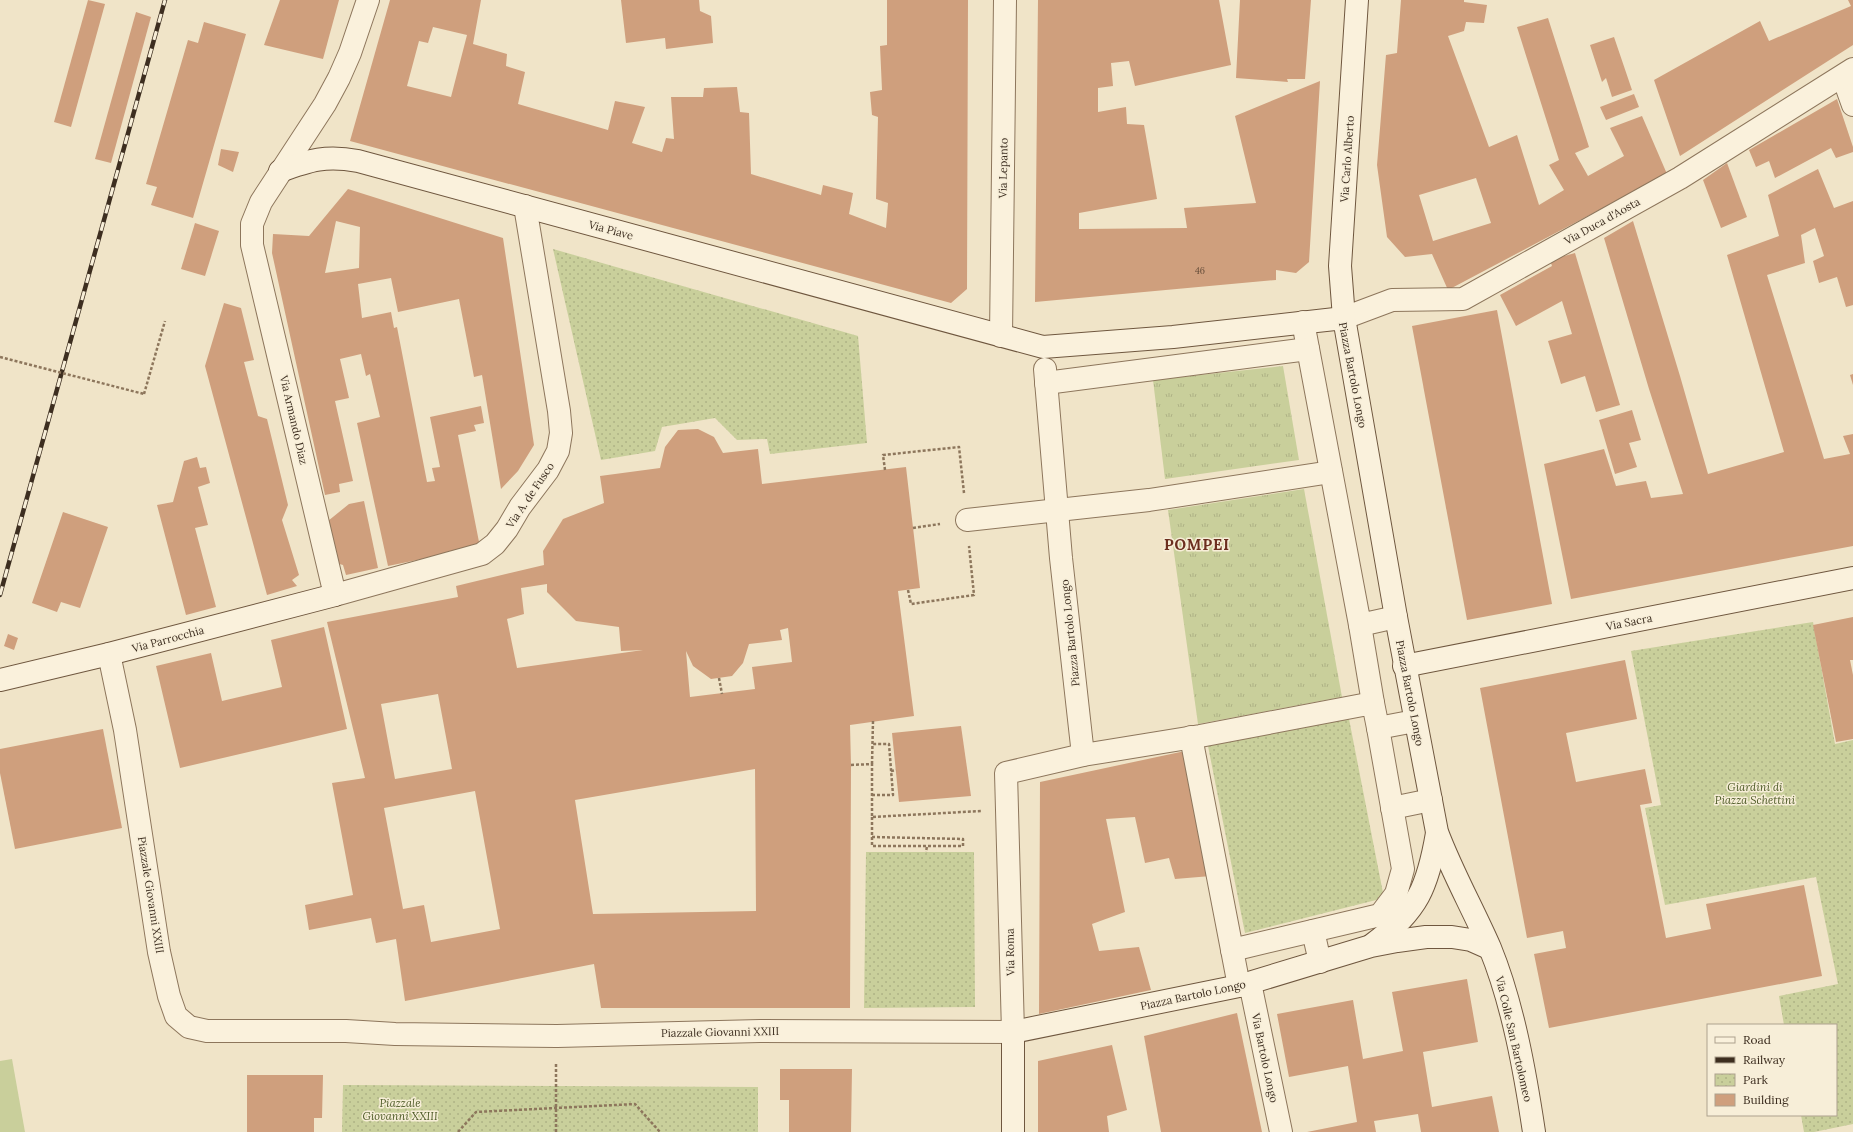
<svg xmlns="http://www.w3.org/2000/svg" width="1853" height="1132" viewBox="0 0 1853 1132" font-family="Lora,serif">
	<defs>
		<pattern id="grass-tufts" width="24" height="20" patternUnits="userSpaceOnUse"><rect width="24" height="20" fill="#c9cf9b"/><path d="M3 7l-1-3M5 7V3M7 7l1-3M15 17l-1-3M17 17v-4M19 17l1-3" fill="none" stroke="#aeb285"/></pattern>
		<pattern id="park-dots" width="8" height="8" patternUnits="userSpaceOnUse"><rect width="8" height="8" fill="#c9cf9b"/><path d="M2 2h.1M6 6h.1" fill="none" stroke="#aeb285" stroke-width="1.8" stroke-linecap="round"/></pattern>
	</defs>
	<rect width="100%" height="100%" fill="#f0e4c8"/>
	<g fill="url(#grass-tufts)">
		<polygon points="1283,366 1299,460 1165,479 1153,380"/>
		<polygon points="1304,489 1342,697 1198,724 1168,510"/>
	</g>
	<g fill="url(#park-dots)">
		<polygon points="553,249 858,336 867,443 770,454 767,439 737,440 715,418 662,427 655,451 601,460"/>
		<polygon points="1813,622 1835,744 1853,740 1853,1124 1814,1132 1804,1132 1801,1115 1836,1115 1836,1025 1784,1025 1779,996 1838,984 1816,877 1665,905 1645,808 1661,805 1631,651"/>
		<polygon points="1349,719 1384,898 1245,933 1208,746"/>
		<polygon points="866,852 974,852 975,1007 864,1008"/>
		<polygon points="343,1085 758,1087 758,1132 342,1132"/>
	</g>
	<polygon fill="#c9cf9b" points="12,1059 25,1132 0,1132 0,1061"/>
	<g fill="#cf9f7d" fill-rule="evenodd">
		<polygon points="88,0 105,4 71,127 54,122"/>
		<polygon points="280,0 339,0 323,59 264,45"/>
		<path d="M390,0H481L473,44L507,54L506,66L525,72L518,104L608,130L615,101L645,107L632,143L662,152L666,138L674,139L671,97H703L704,88L737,87L740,112L749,113L751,174L821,195L823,185L853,193L849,214L886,228L888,203L876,199L878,117L872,115L870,92L882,90L880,46L887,45V0H968L967,289L951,303L350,141ZM433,27L467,35L451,97L407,86L419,41L428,43Z"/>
		<polygon points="621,0 699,0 700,11 711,16 713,43 666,49 665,38 626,43"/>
		<polygon points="1038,0 1219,0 1231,65 1135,86 1129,61 1111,63 1113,86 1098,88 1098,112 1126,107 1127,124 1144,125 1157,199 1079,213 1079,229 1187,228 1184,208 1256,203 1235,116 1320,81 1309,262 1296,273 1276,270 1276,280 1035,302"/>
		<polygon points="1240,0 1311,0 1305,79 1287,79 1288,82 1236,78"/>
		<path d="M1401,0H1464V2L1487,5L1484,23L1466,22L1464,31L1448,36L1489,147L1517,135L1539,205L1564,190L1549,165L1559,160L1517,27L1548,18L1589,147L1575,153L1588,176L1624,156L1610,128L1642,116L1667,174L1448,290L1432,254L1405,257L1387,237L1377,165L1386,55L1397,53ZM1476,178L1491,223L1433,241L1419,195Z"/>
		<polygon points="1848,0 1853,0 1853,45 1680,156 1654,80 1760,21 1769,41 1851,6"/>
		<polygon points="136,12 151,17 111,163 95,159"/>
		<polygon points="204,22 246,34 193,218 151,205 157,187 146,184 188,40 198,43"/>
		<polygon points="1614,37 1632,90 1612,97 1606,78 1602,82 1590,45"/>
		<polygon points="1634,94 1639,107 1606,120 1600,107"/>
		<polygon points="1837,99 1853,147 1853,152 1836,158 1831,148 1775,178 1769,161 1756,167 1749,150"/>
		<polygon points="221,149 239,152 233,172 218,165"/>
		<polygon points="1727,163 1747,217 1721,228 1703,180"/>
		<polygon points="1818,169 1834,208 1853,201 1853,305 1846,307 1837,277 1819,283 1813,261 1824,256 1815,228 1801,235 1805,263 1767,275 1824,459 1850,454 1843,436 1853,434 1853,546 1571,599 1544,464 1604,449 1616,486 1646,481 1651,498 1683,494 1649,389 1604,238 1633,221 1680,376 1708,474 1784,452 1727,255 1779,236 1768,195"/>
		<path d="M348,189L503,238L534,445L518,471L501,489L482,375L474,377L459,299L398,312L391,278L358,284L362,318L391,312L394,328L397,327L427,482L435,481L432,468L440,467L430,417L481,406L484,423L474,425L476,431L458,435L480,547L388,566L357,423L380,417L370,374L366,376L361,354L340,359L349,398L335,401L353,481L339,484L340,492L325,495L272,253L273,234L309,236ZM336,221L360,227L359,268L325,273Z"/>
		<polygon points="195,223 219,231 205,276 181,269"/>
		<polygon points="1575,253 1620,405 1596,412 1585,376 1561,384 1548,341 1572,334 1562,301 1516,326 1500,295 1552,266 1550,260"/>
		<polygon points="224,303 241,308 254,360 244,362 258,416 267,419 288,505 282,520 299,575 292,580 297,586 267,595 205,366"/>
		<polygon points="1497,310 1552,604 1467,620 1412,326"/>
		<polygon points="1853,374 1853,385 1850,375"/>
		<polygon points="1632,410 1641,440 1629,443 1637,467 1615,474 1599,420"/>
		<path d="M698,429L714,437L723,453L758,449L762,484L906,467L920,588L898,591L914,716L850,725L851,765L850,1008H601L594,964L405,1001L396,939L376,943L371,918L309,930L305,905L353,895L332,783L365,778L327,622L458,597L456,586L544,565L543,551L563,519L604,503L600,476L660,468L665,447L678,430ZM547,584V592L576,621L619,627L621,651L643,650L517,668L507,619L524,614L521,588ZM788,628L792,662L752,667L755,689L690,697L686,651L693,666L711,679L732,676L743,663L749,644L782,640L780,630ZM438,694L452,769L395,779L381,704ZM755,769L756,911L593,914L575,800ZM475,791L500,929L431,942L424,905L403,909L384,808Z"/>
		<polygon points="197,457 200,468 206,467 210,483 198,487 208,525 195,528 216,607 186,615 157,505 173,502 184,461"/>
		<polygon points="364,501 378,568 346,575 343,565 336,563 328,521 349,504"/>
		<polygon points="63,512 108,527 80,608 61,602 57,612 32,603"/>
		<polygon points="1853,617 1853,660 1850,660 1853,675 1853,739 1836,742 1813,625"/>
		<polygon points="324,627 347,729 180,768 156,666 211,653 222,701 282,687 271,640"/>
		<polygon points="8,634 18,638 14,650 4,646"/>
		<polygon points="1625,660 1637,719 1566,733 1576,782 1645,769 1652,803 1640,805 1666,938 1711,929 1706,904 1804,885 1822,976 1549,1028 1534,954 1566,948 1563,931 1527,938 1480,688"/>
		<polygon points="961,726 971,796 899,802 892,733"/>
		<polygon points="103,729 122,828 15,849 0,773 0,749"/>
		<polygon points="1185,751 1211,876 1175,879 1169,858 1145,863 1135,817 1106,819 1125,912 1092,924 1099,951 1139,947 1151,990 1039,1014 1040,782"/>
		<polygon points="1467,979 1478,1042 1423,1052 1432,1107 1492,1096 1499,1132 1421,1132 1418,1114 1374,1121 1376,1132 1307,1132 1357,1122 1348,1066 1289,1077 1277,1014 1353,1000 1363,1059 1403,1051 1392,992"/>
		<polygon points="1237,1013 1262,1132 1161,1132 1144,1036"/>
		<polygon points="1112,1045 1127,1110 1107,1116 1109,1132 1038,1132 1038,1061"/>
		<polygon points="780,1069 852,1069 851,1132 789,1132 789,1100 780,1100"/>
		<polygon points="247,1075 323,1075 322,1118 314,1118 314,1132 247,1132"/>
	</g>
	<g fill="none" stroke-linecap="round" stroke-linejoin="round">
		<g stroke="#8d765c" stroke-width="24">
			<g id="street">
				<polyline points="368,0 350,53 339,78 325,104 261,202 252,224 252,245 335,595 482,554 495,544 507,529 520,507 548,470 558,451 561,433 559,411 525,206"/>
				<polyline points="1843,77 1853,105"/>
				<polyline points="1344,318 1392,300 1463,299 1680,178 1853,69"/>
				<polyline points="1303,322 1360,625 1396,617"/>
				<polyline points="1001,336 1005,0"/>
				<polyline points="1045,369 1061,558 1083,755"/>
				<polyline points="1046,383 1308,349"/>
				<polyline points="967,520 1149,500 1331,472"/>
				<polyline points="1360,625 1373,703"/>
				<polyline points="109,654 125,730 159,952 169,996 176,1016 189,1027 207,1031 346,1031 395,1034 557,1036 760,1031 1013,1032 1006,773 1083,755 1200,736 1373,703 1378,728 1415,721"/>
				<polyline points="1191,737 1239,986"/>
				<polyline points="1392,808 1431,800"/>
				<polyline points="1313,931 1320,962"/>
				<polyline points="1232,950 1380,915 1396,894 1403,869 1378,728"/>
				<polyline points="1250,983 1281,1132"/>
			</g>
		</g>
		<g stroke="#6f573f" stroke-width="24">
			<g id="secondary">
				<path d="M280,171C310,160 326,155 358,161L1043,347L1173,337L1344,318L1396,617L1437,832C1452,872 1473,909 1490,948C1513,1004 1525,1072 1534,1132"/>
				<polyline points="1344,318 1340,266 1357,0"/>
				<polyline points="1404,666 1853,578"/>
				<polyline points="0,680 109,654 335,595"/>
				<path d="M1373,944C1418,911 1428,886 1437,833"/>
				<polyline points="1013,1132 1013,1032 1239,986 1371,946 1397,941 1426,937 1452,937 1471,940 1489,948"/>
			</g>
		</g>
		<g stroke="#8d765c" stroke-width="2.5" stroke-dasharray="3 2" stroke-linecap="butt">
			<polyline points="144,394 165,321"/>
			<polyline points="885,470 883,455 959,447 964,493"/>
			<polyline points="913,528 940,524"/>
			<polyline points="908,590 911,604 974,595 969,546"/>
			<polyline points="719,678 722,694"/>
			<polyline points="872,764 873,721"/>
			<polyline points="851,765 872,764 872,817 981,811"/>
			<polyline points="891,771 896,770"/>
			<polyline points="872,795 893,795 889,744 872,744"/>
			<polyline points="872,817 872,837 963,839 963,846 927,846 926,852"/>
			<polyline points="872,837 872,846 927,846"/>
			<polyline points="458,1132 476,1112 635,1104 660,1132"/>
			<polyline points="556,1132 556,1063"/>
		</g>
		<use href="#street" stroke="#faf1dc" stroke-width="22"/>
		<use href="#secondary" stroke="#faf1dc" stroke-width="22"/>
		<g stroke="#3d2e20" stroke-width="4.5">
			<polyline id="rail" points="0,595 165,0"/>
		</g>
		<use href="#rail" stroke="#f7eed8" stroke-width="3" stroke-dasharray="9" stroke-linecap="butt"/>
		<polyline stroke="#8d765c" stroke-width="2.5" stroke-dasharray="3 2" stroke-linecap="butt" points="0,357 144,394"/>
	</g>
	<g text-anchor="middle" stroke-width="3" stroke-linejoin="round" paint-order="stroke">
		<g font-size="9" fill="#624a37">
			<text x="1200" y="274">46</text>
		</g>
		<g font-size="11" fill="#3d2e20" stroke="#f7eed8">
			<text transform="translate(1347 159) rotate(-86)" y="4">Via Carlo Alberto</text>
			<text transform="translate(1003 168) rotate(-89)" y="4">Via Lepanto</text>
			<text transform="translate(1602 221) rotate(-29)" y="4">Via Duca d'Aosta</text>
			<text transform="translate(611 230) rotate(15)" y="4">Via Piave</text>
			<text transform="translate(1353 375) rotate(79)" y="4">Piazza Bartolo Longo</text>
			<text transform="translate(294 420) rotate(77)" y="4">Via Armando Diaz</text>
			<text transform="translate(530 495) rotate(-56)" y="4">Via A. de Fusco</text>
			<text transform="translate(1629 622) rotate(-11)" y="4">Via Sacra</text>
			<text transform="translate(1070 633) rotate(-96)" y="4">Piazza Bartolo Longo</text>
			<text transform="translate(168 639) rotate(-15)" y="4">Via Parrocchia</text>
			<text transform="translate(1410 693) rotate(79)" y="4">Piazza Bartolo Longo</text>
			<text transform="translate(151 895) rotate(81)" y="4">Piazzale Giovanni XXIII</text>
			<text transform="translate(1010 952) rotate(-91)" y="4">Via Roma</text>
			<text transform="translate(1193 995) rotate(-12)" y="4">Piazza Bartolo Longo</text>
			<text transform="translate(720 1032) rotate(-1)" y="4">Piazzale Giovanni XXIII</text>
			<text transform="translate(1514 1039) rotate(77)" y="4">Via Colle San Bartolomeo</text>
			<text transform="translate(1265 1058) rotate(78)" y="4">Via Bartolo Longo</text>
		</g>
		<g font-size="11" font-style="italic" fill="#4d5a26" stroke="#f7eed8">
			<text x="1755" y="791">Giardini di<tspan x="1755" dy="13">Piazza Schettini</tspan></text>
			<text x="400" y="1107">Piazzale<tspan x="400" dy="13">Giovanni XXIII</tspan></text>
		</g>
		<g font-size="15" font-weight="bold" letter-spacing="1" fill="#6b2e1e" stroke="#f7eed8">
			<text x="1197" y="550">POMPEI</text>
		</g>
	</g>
	<rect x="1707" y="1024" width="130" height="92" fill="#f7eed8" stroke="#ada18e"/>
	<rect x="1715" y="1037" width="20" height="6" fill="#faf1dc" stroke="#ada18e"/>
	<text x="1743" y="1044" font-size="12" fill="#3d2e20">Road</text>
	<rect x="1715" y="1057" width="20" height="6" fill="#3d2e20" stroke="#ada18e"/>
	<text x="1743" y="1064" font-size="12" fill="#3d2e20">Railway</text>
	<rect x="1715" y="1074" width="20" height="12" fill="url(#park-dots)" stroke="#ada18e"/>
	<text x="1743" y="1084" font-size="12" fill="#3d2e20">Park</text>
	<rect x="1715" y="1094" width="20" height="12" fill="#cf9f7d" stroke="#ada18e"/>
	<text x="1743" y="1104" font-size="12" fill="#3d2e20">Building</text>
</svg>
